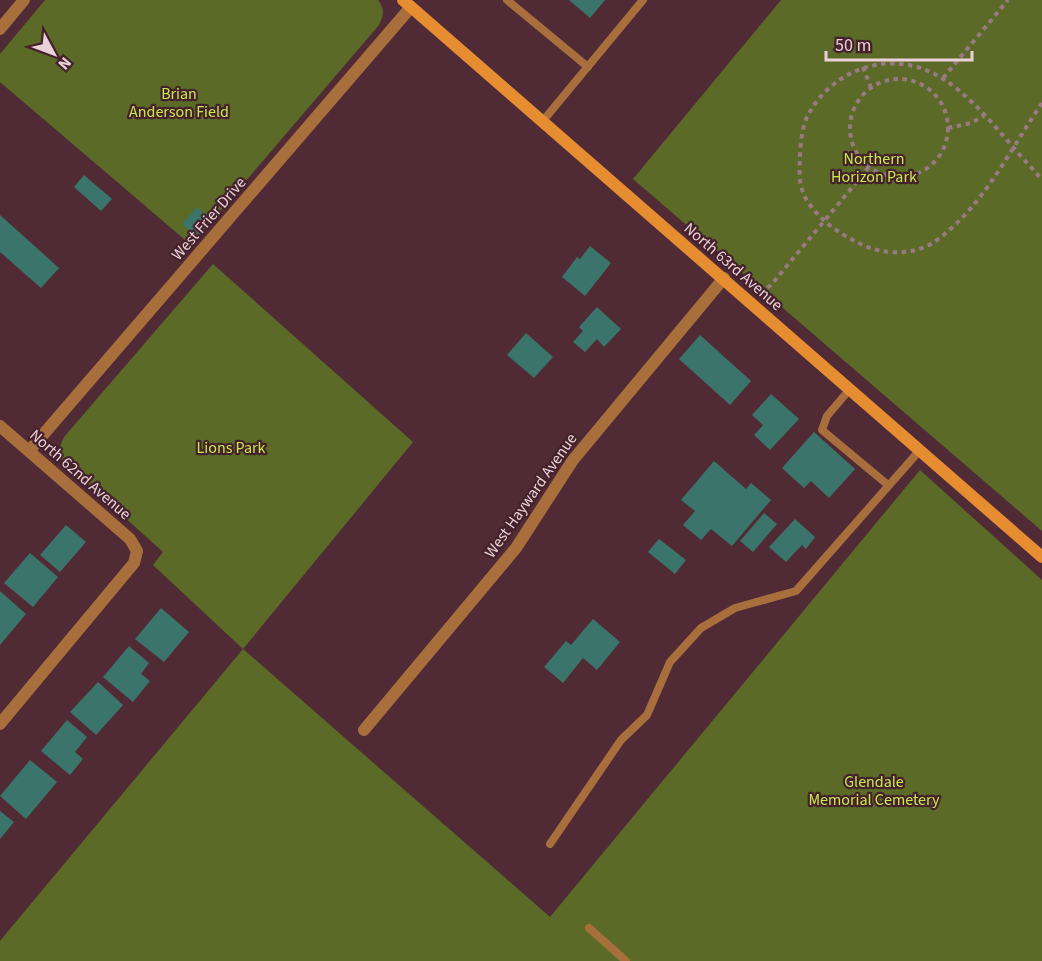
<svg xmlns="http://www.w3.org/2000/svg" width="1042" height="961" viewBox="0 0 1042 961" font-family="'Source Sans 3',sans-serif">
	<rect width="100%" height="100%" fill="#502b36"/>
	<g fill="#5b6b27">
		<path d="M45,0H378C385,10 384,14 379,25L191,245L0,82V54Z"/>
		<polygon points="781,0 1042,0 1042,531 633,179"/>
		<polygon points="213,264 413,442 243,649 550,917 920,470 1042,580 1042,961 0,961 0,941 243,649 153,565 163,552 59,458 57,453 64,437"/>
	</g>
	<g fill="#3a746a">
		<polygon points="569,0 605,0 590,18"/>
		<polygon points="84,175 112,199 101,211 74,187"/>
		<polygon points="197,207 212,220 197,237 182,224"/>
		<polygon points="0,215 59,268 41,288 0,252"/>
		<polygon points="590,246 611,263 585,296 562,277 577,257 580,259"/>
		<polygon points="597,307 621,329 604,347 597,339 585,352 573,342 583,331 579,327"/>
		<polygon points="526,333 553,357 534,378 507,355"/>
		<polygon points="700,335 751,381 730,405 679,359"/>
		<polygon points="771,394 799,419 770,450 754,435 763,425 752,415"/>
		<polygon points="814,432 855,469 829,498 811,481 804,488 782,468"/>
		<polygon points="714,461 746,489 751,483 771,500 732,546 711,529 701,540 683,525 695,511 681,500"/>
		<polygon points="764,513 777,524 753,552 740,541"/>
		<polygon points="795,519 815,537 806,549 802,545 786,562 769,547"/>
		<polygon points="66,525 86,542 60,572 40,555"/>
		<polygon points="659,539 686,560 675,574 648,552"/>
		<polygon points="30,553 58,577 33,607 4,583"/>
		<polygon points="0,591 26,614 0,645"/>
		<polygon points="161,608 189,632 164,662 135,639"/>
		<polygon points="593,619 620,642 597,670 583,658 563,683 544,667 566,641 571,645"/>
		<polygon points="129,646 149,663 141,674 150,681 133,702 103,677"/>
		<polygon points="98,682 123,705 96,735 70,712"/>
		<polygon points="67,720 87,737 75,752 83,759 70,775 41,751"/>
		<polygon points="30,760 57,782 26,819 0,796"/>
		<polygon points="0,811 14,822 0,839"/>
	</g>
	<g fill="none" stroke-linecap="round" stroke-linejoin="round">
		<g stroke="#997a83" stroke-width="4" stroke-dasharray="4.5 4.5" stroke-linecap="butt">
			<polyline points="863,67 871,88"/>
			<polyline points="943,78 1008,0"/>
			<circle cx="899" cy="128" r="49"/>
			<path d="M1042,103C1010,150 982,209 934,242C915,255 886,255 865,246C843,236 822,223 808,202C799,189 799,174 800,159C800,146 802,126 808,115C831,72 883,51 928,71C971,89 1008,145 1042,179"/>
			<polyline points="948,128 971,123 984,116"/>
			<polyline points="760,293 771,285 869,167"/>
		</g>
		<g stroke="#a86f3c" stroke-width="8">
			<polyline points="507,0 588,67"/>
			<polyline points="542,122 643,0"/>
			<polyline points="850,389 827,416 822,430 888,485"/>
			<polyline points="550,844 621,740 647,715 670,662 701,628 735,608 796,591 920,450"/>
			<polyline points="589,928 626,961"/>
		</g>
		<g stroke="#a86f3c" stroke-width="12">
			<polyline points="0,29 24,0"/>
			<polyline points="0,426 130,539 137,551 134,563 0,724"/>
			<polyline points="29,451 411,7"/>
			<polyline points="364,730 516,548 573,460 724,278"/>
		</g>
		<polyline stroke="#e68c31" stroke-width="12" points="403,0 1042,557"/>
	</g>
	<g text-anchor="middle" stroke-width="4.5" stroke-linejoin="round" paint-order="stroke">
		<g font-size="16" fill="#c8eb47" stroke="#44212c">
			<text x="179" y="99">Brian<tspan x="179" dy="18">Anderson Field</tspan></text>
			<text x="874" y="164">Northern<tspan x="874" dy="18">Horizon Park</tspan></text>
			<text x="231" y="453">Lions Park</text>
			<text x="874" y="787">Glendale<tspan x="874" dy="18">Memorial Cemetery</tspan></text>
		</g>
		<g font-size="16" fill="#ead1d7" stroke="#44212c">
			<text transform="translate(208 218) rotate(-49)" y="6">West Frier Drive</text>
			<text transform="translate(734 266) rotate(41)" y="6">North 63rd Avenue</text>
			<text transform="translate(81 474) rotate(41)" y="6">North 62nd Avenue</text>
			<text transform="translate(530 495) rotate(-55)" y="6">West Hayward Avenue</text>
		</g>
	</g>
	<g transform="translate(54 54) rotate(131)" stroke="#44212c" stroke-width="4.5" paint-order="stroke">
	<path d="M0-4.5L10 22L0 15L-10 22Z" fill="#ead1d7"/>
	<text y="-9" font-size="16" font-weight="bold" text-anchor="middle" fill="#ead1d7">N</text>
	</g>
	<path d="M826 51v9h146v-9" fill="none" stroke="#ead1d7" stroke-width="3"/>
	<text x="835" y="51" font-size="18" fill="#ead1d7" stroke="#44212c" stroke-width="4.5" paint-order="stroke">50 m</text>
</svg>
